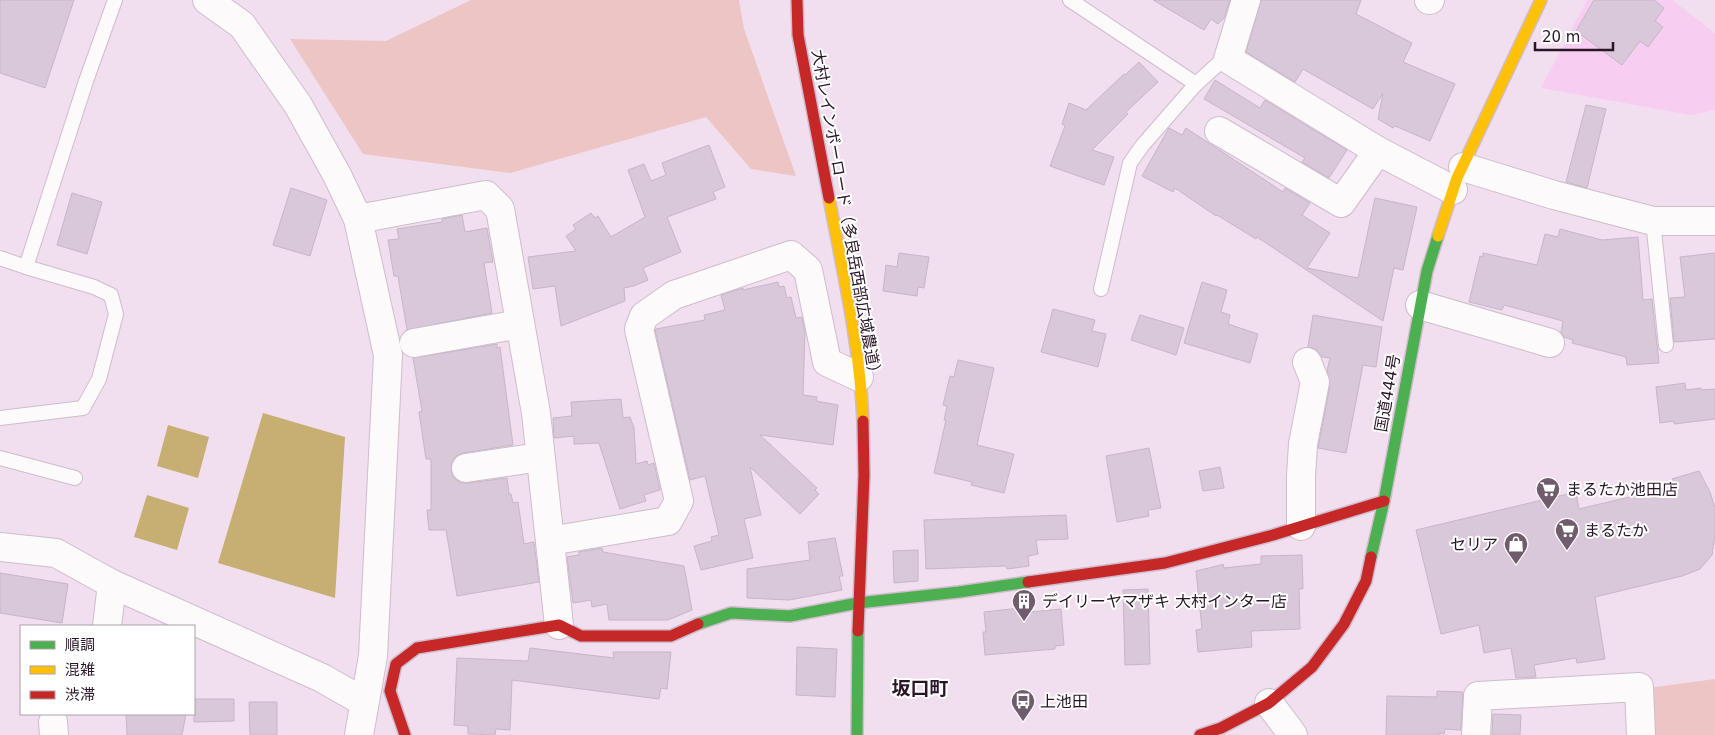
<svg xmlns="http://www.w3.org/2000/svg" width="1715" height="735" viewBox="0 0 1715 735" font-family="'DejaVu Sans','Noto Sans JP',sans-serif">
	<rect width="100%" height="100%" fill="#f1deee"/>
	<polygon fill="#f8cdf2" points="1587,0 1672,0 1715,33 1715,110 1691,115 1541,88"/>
	<g fill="#eec5c5">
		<polygon points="471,0 739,0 744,29 796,176 751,169 706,117 510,173 363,154 290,39 386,41"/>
		<polygon points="1715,679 1715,735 1649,735 1648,688"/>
	</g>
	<g fill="#c7ae73">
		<polygon points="263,413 345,437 335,598 218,563"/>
		<polygon points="168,425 209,437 198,478 157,466"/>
		<polygon points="147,495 189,508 177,550 134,537"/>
	</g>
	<g fill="#d8c8da" stroke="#c6b6c8">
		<polygon points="0,0 74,0 45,88 0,73"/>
		<polygon points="1153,0 1230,0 1224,18 1218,24 1211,19 1204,30"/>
		<polygon points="1261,0 1361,0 1356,14 1412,43 1403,62 1455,84 1430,141 1395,126 1393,128 1378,119 1383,93 1373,109 1303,69 1295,82 1246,52"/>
		<polygon points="1594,0 1654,0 1664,8 1655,21 1663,27 1648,47 1640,41 1622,65 1576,31"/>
		<polygon points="1139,62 1158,82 1126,112 1128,114 1092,150 1114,157 1104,185 1050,166 1065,126 1062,124 1069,103 1086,110 1124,74 1125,75"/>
		<polygon points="1215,80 1260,108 1265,100 1347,150 1329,178 1302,162 1305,158 1204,99"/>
		<polygon points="1586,105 1606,109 1587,188 1566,182"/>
		<polygon points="1169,128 1182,135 1186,128 1283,192 1285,188 1310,203 1302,215 1330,233 1307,268 1358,278 1375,198 1417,207 1403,270 1394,268 1383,321 1257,237 1256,239 1217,215 1216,216 1175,188 1173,192 1142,176"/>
		<polygon points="709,145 725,187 713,192 716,199 667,217 681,252 643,268 648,280 634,286 624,288 625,301 561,326 555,286 533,289 528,257 576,251 566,236 576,229 573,225 591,213 595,218 598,216 611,237 645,217 628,170 644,164 651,181 666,175 662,163"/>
		<polygon points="291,188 327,200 310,256 273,245"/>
		<polygon points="72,193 102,202 87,254 57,245"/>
		<polygon points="462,215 465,232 487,228 493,262 484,263 492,313 407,330 398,276 394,276 388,240 399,239 397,229 442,222 442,219"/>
		<polygon points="1560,229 1602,240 1638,237 1643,300 1652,299 1659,363 1627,365 1626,357 1572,343 1573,340 1564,337 1561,332 1563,321 1504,305 1502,310 1469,302 1480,256 1483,257 1483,253 1537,265 1545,234 1558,237"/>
		<polygon points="899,253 929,257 924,288 918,287 917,296 883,291 886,265 897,267"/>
		<polygon points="1715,253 1715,339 1674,342 1670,298 1685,297 1680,257"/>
		<polygon points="778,282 779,287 784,286 787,298 791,297 796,318 802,317 805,332 803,395 817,397 816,401 838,405 833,445 760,435 817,488 815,490 819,494 800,514 750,467 761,515 744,519 753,558 701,570 694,546 712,541 711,537 719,535 705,476 690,480 655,330 656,329 705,320 704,315 725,310 721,295 743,288 743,290"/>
		<polygon points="1202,282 1227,290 1221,312 1230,315 1228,324 1258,334 1250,363 1184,343"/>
		<polygon points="1053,309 1095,320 1092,331 1106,334 1098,367 1041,352"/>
		<polygon points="1140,315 1184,328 1176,355 1131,340"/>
		<polygon points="1313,315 1382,327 1376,367 1363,365 1346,453 1318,448 1330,385 1327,371 1330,358 1322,357 1316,349 1308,347"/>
		<polygon points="497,344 497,348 500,347 513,445 463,453 456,456 452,462 451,471 454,478 461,483 468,483 507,478 509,494 511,494 513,503 518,502 524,544 534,542 539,582 457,596 446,530 429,530 427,510 431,510 431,459 426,459 419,412 422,411 413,358"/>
		<polygon points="958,360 994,368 977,445 1014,454 1004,493 971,485 972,482 934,473 946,420 944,420 947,406 943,405 950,376 954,377"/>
		<polygon points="1685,383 1686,390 1701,388 1701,390 1715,389 1715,419 1674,424 1674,421 1660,423 1656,387"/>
		<polygon points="621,399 623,418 630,417 634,428 636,464 647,461 648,465 654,463 660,490 644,495 646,501 620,509 599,443 574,444 574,436 554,438 553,418 572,416 571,402"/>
		<polygon points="1149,448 1161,508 1148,510 1149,516 1117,522 1106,456"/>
		<polygon points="1220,467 1224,488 1203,491 1199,471"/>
		<polygon points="1699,471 1710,492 1715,508 1715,536 1712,555 1700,569 1682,576 1595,597 1605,659 1577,663 1576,658 1534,665 1536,677 1516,678 1511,648 1484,653 1479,625 1441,634 1416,530 1576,492 1579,509 1676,486 1672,479"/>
		<polygon points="1066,515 1068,539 1036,540 1038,554 1028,556 1029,566 1007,569 1006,566 926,569 924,520"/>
		<polygon points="835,538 843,576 839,576 842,590 789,600 747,598 747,569 810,560 808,542"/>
		<polygon points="602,548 603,552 684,566 692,610 668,620 609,620 607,604 592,607 591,600 573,603 567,557 579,555 579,552"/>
		<polygon points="918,550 918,581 894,583 893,551"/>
		<polygon points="1302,555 1303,589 1299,589 1300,629 1251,631 1252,647 1198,652 1196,630 1202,629 1196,571 1221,565 1223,564 1224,568 1261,564 1261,556"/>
		<polygon points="0,573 68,584 62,623 0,613"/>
		<polygon points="1148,589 1150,664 1125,665 1123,590"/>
		<polygon points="1020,608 1021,613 1061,609 1064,645 1055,646 1055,649 985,655 983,632 986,632 984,612"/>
		<polygon points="797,647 837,649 835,697 796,695"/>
		<polygon points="530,648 614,658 613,652 671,652 667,689 661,688 659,699 512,680 510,730 496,729 495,735 468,734 468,726 454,725 457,658 528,661"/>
		<polygon points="1437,691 1463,692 1461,730 1445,729 1444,734 1440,733 1440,735 1386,735 1387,696 1437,697"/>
		<polygon points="194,699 234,699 234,721 194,722"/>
		<polygon points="249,702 277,702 277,735 250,735"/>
		<polygon points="126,714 186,714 182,735 127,735"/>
		<polygon points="1493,714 1521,715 1520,735 1492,735"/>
	</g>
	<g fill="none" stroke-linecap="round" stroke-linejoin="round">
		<g stroke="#cfbccc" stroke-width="16">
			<g id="lane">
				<polyline points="1070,0 1196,84"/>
				<polyline points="1653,221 1666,345"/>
				<polyline points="0,258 26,267"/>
				<polyline points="1101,289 1130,163 1142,146 1196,84 1218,64 1228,59"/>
				<polyline points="0,418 83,408 99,379 116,314 111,295 94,287 26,267 86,81 115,0"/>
				<polyline points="0,458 75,478"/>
			</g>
		</g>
		<g stroke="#cfbccc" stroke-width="30">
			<g id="street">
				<polyline points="207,0 242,25 298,105 337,175 358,219 388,355 373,656 359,735"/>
				<polyline points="1246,0 1228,59 1378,151 1453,190"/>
				<polyline points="1429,0 1430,0"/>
				<polyline points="1219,131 1341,203 1378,151"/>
				<polyline points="1463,167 1554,195 1653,221 1715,221"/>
				<polyline points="358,219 486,195 500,209 536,413 559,625"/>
				<polyline points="1420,305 1550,343"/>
				<polyline points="414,343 520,324"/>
				<polyline points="466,468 540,457"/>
				<polyline points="1301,526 1301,476 1303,444 1315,382 1307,362"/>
				<polyline points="550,541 668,521 679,501 639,329 644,316 674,295 791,255 808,270 827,362 859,377"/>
				<polyline points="0,547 56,553 112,584 107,626"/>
				<polyline points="112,584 322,678 364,702"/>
				<polyline points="1269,703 1293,735"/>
				<polyline points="53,722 54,735"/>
				<polyline points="1476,735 1478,696 1639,687 1641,735"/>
			</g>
		</g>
		<g stroke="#cfbccc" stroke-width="14">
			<g id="fast">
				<polyline points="1371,557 1384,501 1427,271 1438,236"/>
				<polyline points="698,624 731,613 790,616 858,603 959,592 1028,582"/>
				<polyline points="857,735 858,631"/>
			</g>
		</g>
		<g stroke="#cfbccc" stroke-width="14">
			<g id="slow">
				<path d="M829,198C843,272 860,346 863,421"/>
				<polyline points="1438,236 1457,178 1541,0"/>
			</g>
		</g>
		<g stroke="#cfbccc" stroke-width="14">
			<g id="jam">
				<polyline points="797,0 798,35 829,198"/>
				<polyline points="1028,582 1165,563 1273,535 1384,501"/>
				<polyline points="858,631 864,475 863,421"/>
				<polyline points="405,735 390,691 396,664 417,648 559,625 581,636 671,636 698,624"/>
				<polyline points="1200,735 1221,728 1269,703 1312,667 1344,624 1366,581 1371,557"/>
			</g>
		</g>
		<use href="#lane" stroke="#fdfafc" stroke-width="14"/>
		<use href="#street" stroke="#fdfafc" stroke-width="28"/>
		<use href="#fast" stroke="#4caf50" stroke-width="11"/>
		<use href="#slow" stroke="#ffc107" stroke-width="11"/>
		<use href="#jam" stroke="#c62828" stroke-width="11"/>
	</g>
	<defs>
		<g id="supermarket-pin" transform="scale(1.25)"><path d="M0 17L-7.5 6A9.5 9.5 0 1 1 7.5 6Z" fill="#705c6d" stroke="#fff"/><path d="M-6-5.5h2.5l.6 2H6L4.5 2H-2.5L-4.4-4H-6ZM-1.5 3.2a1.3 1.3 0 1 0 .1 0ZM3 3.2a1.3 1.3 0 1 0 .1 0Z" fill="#fff"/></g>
		<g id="shop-pin" transform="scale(1.25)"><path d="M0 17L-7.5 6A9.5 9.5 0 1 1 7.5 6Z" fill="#705c6d" stroke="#fff"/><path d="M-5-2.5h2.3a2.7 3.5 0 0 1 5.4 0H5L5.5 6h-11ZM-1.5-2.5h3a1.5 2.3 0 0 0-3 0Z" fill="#fff"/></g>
		<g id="building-pin" transform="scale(1.25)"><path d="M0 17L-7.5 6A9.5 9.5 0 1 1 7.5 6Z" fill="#705c6d" stroke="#fff"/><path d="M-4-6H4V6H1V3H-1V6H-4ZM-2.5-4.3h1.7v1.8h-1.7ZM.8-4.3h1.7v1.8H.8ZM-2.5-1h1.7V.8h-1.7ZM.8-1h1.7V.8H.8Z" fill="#fff"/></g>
		<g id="bus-pin" transform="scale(1.25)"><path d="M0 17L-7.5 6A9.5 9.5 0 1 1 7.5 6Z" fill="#705c6d" stroke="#fff"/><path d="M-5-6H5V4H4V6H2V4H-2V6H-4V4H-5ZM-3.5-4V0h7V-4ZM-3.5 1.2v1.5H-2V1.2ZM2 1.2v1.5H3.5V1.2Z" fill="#fff"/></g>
	</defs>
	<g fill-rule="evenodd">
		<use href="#supermarket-pin" x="1548" y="489"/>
		<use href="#supermarket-pin" x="1567" y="530"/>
		<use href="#shop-pin" x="1516" y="544"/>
		<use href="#building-pin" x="1024" y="601"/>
		<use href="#bus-pin" x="1023" y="701"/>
	</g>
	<g text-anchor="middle" stroke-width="4" stroke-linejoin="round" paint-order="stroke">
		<g font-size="16" fill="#2a1628" stroke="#fff">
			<text transform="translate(847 215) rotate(80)" y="6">大村レインボーロード（多良岳西部広域農道）</text>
			<text transform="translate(1387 393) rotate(-80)" y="6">国道444号</text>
		</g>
		<g font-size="16" fill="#2a1628" stroke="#fff" text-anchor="start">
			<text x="1566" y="495">まるたか池田店</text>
			<text x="1584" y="536">まるたか</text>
			<text x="1498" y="550" text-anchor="end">セリア</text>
			<text x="1042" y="607">デイリーヤマザキ 大村インター店</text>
			<text x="1040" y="707">上池田</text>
		</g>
		<g font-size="19" font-weight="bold" fill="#2a1628" stroke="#fff">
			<text x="920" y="695">坂口町</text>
		</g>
	</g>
	<rect x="20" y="625" width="175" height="90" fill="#ffffff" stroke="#aaa2a9"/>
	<rect x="30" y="641" width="25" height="8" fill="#4caf50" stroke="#aaa2a9"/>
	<text x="65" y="650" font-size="15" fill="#2a1628">順調</text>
	<rect x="30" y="666" width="25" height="8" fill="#ffc107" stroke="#aaa2a9"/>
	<text x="65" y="675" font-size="15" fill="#2a1628">混雑</text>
	<rect x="30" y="691" width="25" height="8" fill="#c62828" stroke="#aaa2a9"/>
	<text x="65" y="700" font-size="15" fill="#2a1628">渋滞</text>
	<path d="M1535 42v8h78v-8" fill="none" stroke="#2a1628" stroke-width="2.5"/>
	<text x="1542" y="42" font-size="15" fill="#2a1628" stroke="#ffffff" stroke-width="4" paint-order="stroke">20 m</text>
</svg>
